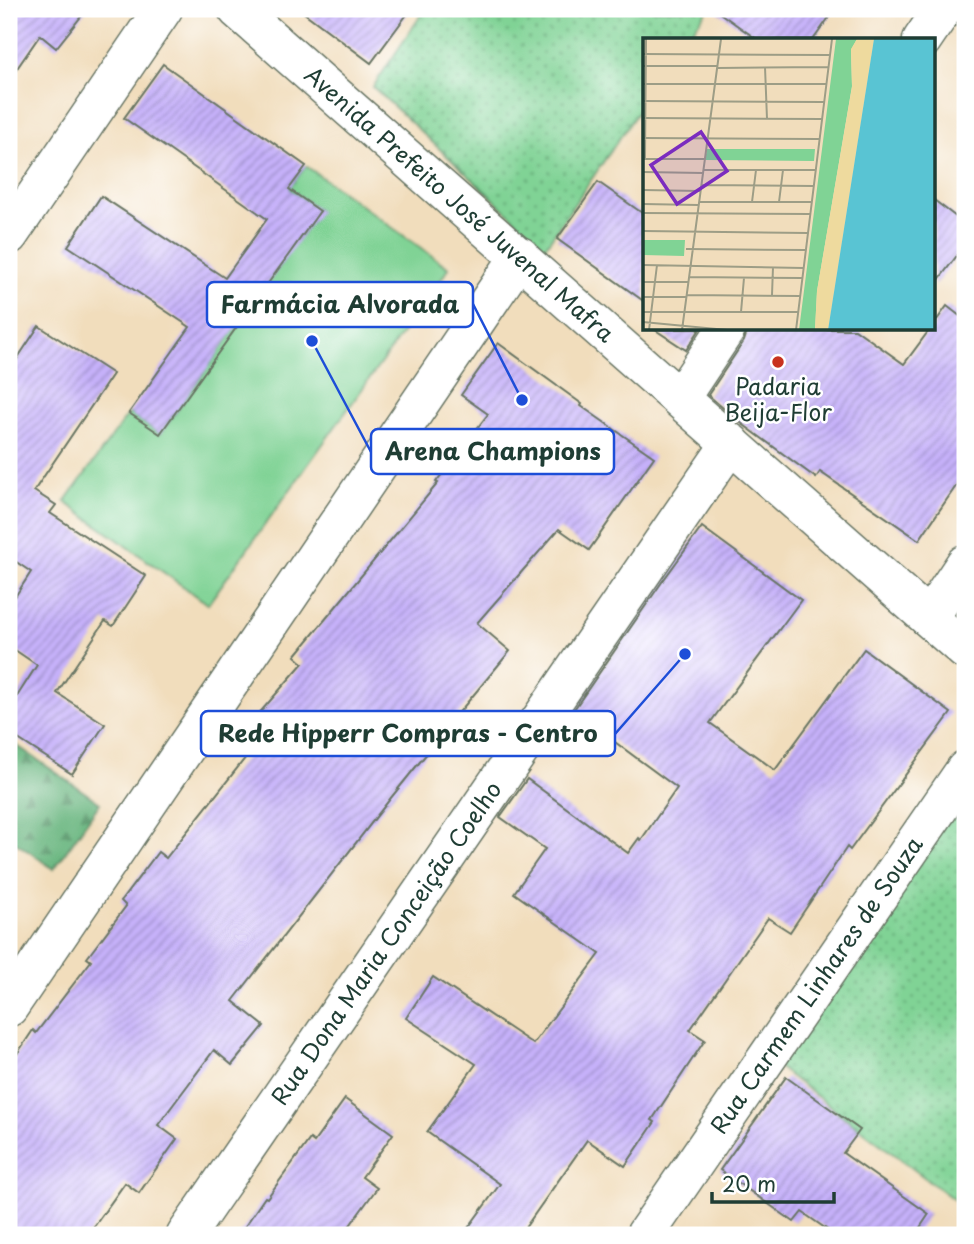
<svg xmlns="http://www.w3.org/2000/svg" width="974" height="1244" viewBox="0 0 974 1244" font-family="'Playpen Sans',sans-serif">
	<defs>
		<pattern id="grass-dots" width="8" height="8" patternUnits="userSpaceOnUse" patternTransform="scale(1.75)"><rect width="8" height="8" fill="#80d395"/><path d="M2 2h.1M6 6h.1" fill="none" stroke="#68ac7a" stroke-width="1.8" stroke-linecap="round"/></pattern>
		<pattern id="forest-firs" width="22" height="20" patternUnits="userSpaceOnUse" patternTransform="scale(1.75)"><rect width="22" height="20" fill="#68b57e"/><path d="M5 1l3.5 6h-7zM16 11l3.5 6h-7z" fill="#559468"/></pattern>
		<pattern id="building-hatch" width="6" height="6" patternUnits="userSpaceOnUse" patternTransform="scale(1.75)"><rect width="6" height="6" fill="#c6b1fa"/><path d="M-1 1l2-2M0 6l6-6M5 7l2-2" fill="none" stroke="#a091cb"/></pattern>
	</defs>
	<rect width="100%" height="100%" fill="#fff"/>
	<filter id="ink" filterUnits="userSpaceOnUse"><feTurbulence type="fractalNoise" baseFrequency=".0143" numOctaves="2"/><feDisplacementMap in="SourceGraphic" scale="14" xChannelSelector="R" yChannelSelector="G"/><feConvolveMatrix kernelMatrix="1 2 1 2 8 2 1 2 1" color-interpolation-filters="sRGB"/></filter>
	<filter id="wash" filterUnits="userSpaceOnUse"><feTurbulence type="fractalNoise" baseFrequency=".00686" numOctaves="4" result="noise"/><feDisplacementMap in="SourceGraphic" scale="28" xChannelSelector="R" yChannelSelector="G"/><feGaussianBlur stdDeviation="1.57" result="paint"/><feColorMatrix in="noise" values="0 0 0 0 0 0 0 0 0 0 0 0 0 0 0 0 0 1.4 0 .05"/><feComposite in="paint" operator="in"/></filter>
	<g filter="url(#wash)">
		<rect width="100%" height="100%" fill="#f1ddbc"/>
		<g fill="url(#grass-dots)" stroke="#508864" stroke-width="2">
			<polygon points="425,9 708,9 686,40 645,40 645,101 545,247 373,87"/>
			<polygon points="965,793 965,1208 773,1063"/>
		</g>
		<polygon fill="url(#forest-firs)" stroke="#447959" stroke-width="2" points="9,740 100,803 54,869 9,838"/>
		<polygon fill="#80d395" stroke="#508864" stroke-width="2" points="306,166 449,268 208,604 65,502 129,413 160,434 319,211 289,189"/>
		<g id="blocks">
			<g fill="url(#building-hatch)">
				<polygon points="9,9 87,9 56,48 40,35 9,80"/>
				<polygon points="299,9 411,9 371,63"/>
				<polygon points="714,9 835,9 813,40 758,40"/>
				<polygon points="163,64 306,166 289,189 320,211 160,434 129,413 190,327 68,246 101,196 225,278 267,219 124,118"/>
				<polygon points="598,182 645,215 645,302 557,239"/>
				<polygon points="934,200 965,224 965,245 934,286"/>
				<polygon points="947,306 965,320 965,473 919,540 820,472 816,478 737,420 708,395 744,341 748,329 855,329 904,364 930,329 934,329 934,324"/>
				<polygon points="39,326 113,374 34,491 56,505 50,513 146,576 113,626 105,621 57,693 105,724 72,774 9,733 9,709 37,665 9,646 9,606 31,572 9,557 9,371"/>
				<polygon points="654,329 700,329 686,350"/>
				<polygon points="498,343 582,404 581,406 654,457 589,550 559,529 477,623 510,651 456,716 457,717 419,763 390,799 233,1001 264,1026 232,1065 214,1050 158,1125 177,1139 139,1193 125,1183 88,1235 9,1235 9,1066 33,1030 36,1033 91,961 87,958 126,906 121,901 158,852 166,858 269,728 256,717 303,663 295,656 438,483 436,482 488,414 461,395"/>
				<polygon points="702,527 801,600 710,723 775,770 864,649 951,713 850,850 847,847 790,932 768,918 690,1030 705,1040 652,1120 655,1122 625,1166 587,1140 520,1235 463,1235 500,1184 427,1132 476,1064 406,1018 433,977 533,1044 600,954 514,893 545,849 500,817 527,779 628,853 639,838 641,840 677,788 573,711 662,582"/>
				<polygon points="786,1077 860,1130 843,1153 929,1214 915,1235 835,1235 802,1212 794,1222 720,1170"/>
				<polygon points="345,1099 393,1134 362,1177 377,1188 343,1235 239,1235 265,1197 267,1198 310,1139 314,1142"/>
			</g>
		</g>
	</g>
	<g filter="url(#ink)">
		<use href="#blocks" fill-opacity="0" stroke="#687564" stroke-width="2"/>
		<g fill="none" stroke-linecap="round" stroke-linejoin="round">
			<g stroke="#687564" stroke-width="41">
				<g id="minor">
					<polyline points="922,40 943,9"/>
					<polyline points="9,235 163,9"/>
					<polyline points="680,398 726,329"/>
					<polyline points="929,618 965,564"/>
					<polyline points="9,1007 520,256"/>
					<path id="s1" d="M186,1235L731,443"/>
					<path id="s2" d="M645,1235L965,770"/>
				</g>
			</g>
			<g stroke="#687564" stroke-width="41">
				<g id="major">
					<path id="s3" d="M237,9L965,650"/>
				</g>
			</g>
			<use href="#minor" stroke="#fff" stroke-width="38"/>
			<use href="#major" stroke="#fff" stroke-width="38"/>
		</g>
	</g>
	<circle fill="#c8321e" stroke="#fff" stroke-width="2.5" cx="778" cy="362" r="7"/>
	<g text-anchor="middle" stroke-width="5" stroke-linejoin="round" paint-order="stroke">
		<g font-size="23" fill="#1f3d34" stroke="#fff">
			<text dy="8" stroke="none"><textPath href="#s3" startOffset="296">Avenida Prefeito José Juvenal Mafra</textPath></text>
			<text dy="8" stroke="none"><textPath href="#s1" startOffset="354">Rua Dona Maria Conceição Coelho</textPath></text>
			<text dy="8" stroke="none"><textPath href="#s2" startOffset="303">Rua Carmem Linhares de Souza</textPath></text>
		</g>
		<g font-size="23" fill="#1f3d34" stroke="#fff">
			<text x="778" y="395">Padaria<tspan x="778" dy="26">Beija-Flor</tspan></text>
		</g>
	</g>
	<g transform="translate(643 38)">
		<rect width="292" height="292" fill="#f1ddbc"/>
		<path d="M193,1H214L208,12L209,48L174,253L172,292H156ZM64,111H172L171,123L62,122ZM0,202H42L41,218L0,217Z" fill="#80d395"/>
		<path d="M214,1H231L185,292H172L174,253L209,49L208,11Z" fill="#eeda9e"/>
		<path d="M231,1H292V292H185Z" fill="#59c4d3"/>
		<path fill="none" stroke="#9d9d86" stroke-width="2" d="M0,16L187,17M1,28H74M122,29L124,81M74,30L185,29M0,46H183M0,63L181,64M0,80L179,81M0,100L176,101M1,121H61M2,121L3,1M60,132H173M0,134L60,135M58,147L171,148M0,152L57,153M56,164H169M109,164L113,132M136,164L140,132M0,166L55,167M0,175L167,176M0,193L165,195M43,211L163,212M0,227L161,230M46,239L160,240M0,244H45M44,257L158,258M129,257L130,229M0,259H43M0,274H155M98,274L101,240M0,284L84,292M6,292L14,227M39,292L78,1M153,292L189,1"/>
		<path fill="#7b2cbf" fill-opacity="0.15" stroke="#7b2cbf" stroke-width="3.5" d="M58,94L84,133L34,166L8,127Z"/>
		<rect width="292" height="292" fill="none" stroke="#1f3d34" stroke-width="3.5"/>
	</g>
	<path fill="none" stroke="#1d4ed8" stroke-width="2.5" d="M522 400L473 304M312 341L371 452M685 654L615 734"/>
	<g fill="#1d4ed8" stroke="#fff" stroke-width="2.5">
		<circle cx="522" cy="400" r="7"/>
		<circle cx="312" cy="341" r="7"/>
		<circle cx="685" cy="654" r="7"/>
	</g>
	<g fill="#fff" stroke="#1d4ed8" stroke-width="2.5">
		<rect x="207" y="282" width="266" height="45" rx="7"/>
		<rect x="371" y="429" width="243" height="45" rx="7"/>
		<rect x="201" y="711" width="414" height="45" rx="7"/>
	</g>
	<g font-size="24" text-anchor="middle" font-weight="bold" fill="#1f3d34">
		<text x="340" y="313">Farmácia Alvorada</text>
		<text x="493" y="460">Arena Champions</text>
		<text x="408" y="742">Rede Hipperr Compras - Centro</text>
	</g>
	<rect width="974" height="1244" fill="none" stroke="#fff" stroke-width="35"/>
	<path d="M712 1192v10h122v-10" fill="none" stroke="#1f3d34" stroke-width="3.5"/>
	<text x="722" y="1192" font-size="21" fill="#1f3d34" stroke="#ffffff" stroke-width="5" paint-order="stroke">20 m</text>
</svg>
